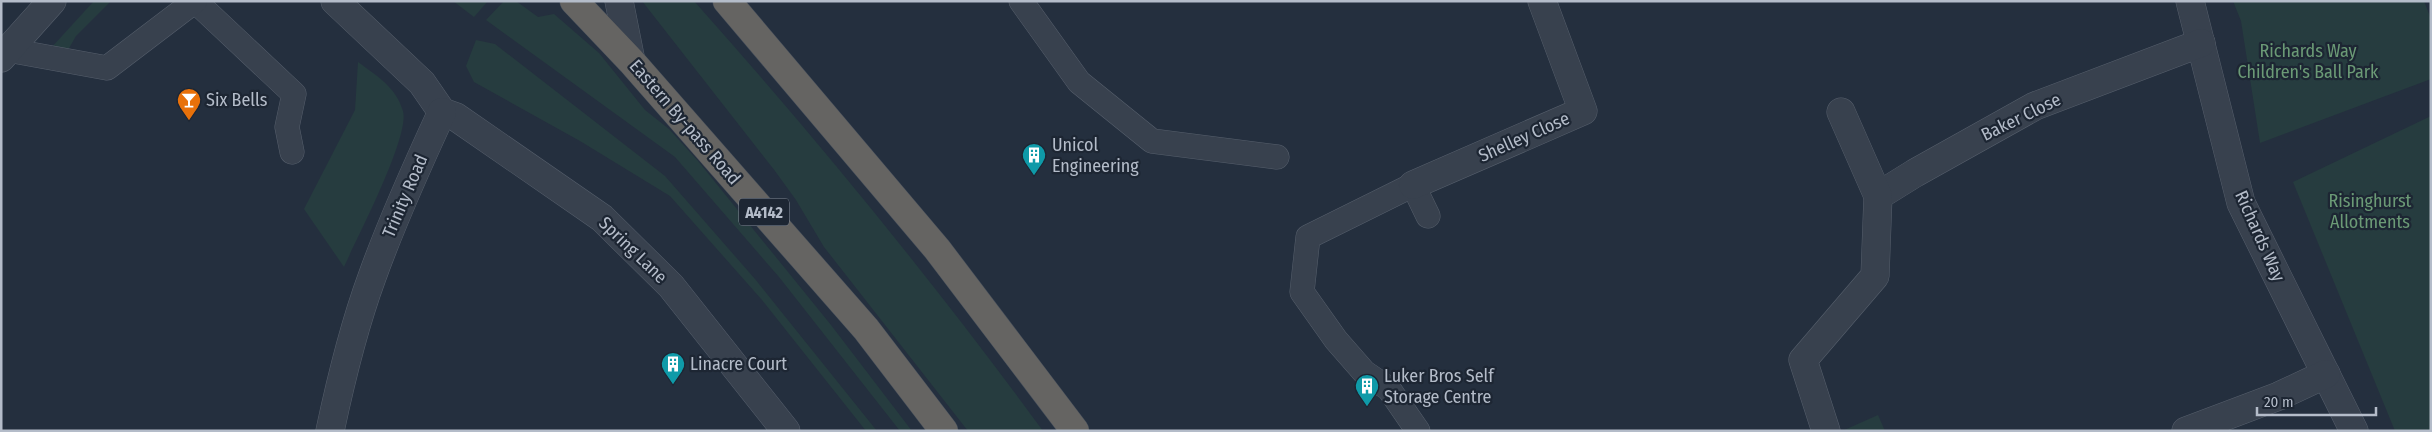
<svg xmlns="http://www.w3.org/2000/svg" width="2432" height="432" viewBox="0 0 2432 432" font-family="'Fira Sans Condensed',sans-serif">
	<rect width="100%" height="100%" fill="#242f3e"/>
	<g fill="#263c3f">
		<polygon points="94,1 111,1 76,36 68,50 51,48"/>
		<polygon points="453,1 488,1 474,17"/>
		<polygon points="504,1 516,1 538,17 554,14 599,53 645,110 669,129 698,161 831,325 912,431 900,431 779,277 675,157 486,20"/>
		<path d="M642,1H694C817,139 934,282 1043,431H968L824,247L796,200L775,171Z"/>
		<polygon points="2233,1 2424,1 2431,19 2431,79 2260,143 2241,21"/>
		<polygon points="476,40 495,44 665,176 755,279 877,431 866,431 762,300 670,196 580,141 474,82 466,66"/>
		<path d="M358,62C377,76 396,87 403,111C410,137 357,238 344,267L304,209L355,110Z"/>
		<polygon points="2431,116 2431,431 2395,431 2293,182"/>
		<polygon points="1878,415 1885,431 1842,431"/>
	</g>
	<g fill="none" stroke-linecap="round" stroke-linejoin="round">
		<g stroke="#565f6c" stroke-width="25">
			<g id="service">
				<polyline points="195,1 294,94 287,127 292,152"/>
				<polyline points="1021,1 1079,82 1152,141 1277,157"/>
				<polyline points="8,50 107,68 195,1"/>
				<polyline points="1418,431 1389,389 1364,372 1336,340 1302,292 1308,237 1413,185 1428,216"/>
			</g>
		</g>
		<g stroke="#565f6c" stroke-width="29">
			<g id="minor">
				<polyline points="335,1 422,83 442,112"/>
				<polyline points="619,1 631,61"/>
				<polyline points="2190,1 2241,203 2354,431"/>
				<polyline points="1,58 52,1"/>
				<polyline points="442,112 456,117 602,218 671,286 786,431"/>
				<polyline points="1413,185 1583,111 1542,1"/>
				<polyline points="1878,196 1915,173 2035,106 2201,43"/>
				<path d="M330,431C341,379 354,326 372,277C392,221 417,166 442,112"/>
				<polyline points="1826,431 1803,360 1875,276 1878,196 1841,112"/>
				<polyline points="2186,431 2279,396 2326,374"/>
			</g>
		</g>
		<g stroke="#434c59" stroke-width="29">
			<g id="trunk">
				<polyline points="574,1 631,61 866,329 944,431"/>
				<polyline points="727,1 937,249 1075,431"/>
			</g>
		</g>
		<use href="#service" stroke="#38414e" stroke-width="24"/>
		<use href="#minor" stroke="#38414e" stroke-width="28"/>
		<use href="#trunk" stroke="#656462" stroke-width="28"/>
	</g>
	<defs>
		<g id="bar-pin" transform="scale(1.25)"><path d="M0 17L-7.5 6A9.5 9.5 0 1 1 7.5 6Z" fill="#e8710a" stroke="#1d2633"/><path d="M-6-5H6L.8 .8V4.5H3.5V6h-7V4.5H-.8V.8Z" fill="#fff"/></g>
		<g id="building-pin" transform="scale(1.25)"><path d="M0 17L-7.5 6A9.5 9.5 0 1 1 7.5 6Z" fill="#0f9aa8" stroke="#1d2633"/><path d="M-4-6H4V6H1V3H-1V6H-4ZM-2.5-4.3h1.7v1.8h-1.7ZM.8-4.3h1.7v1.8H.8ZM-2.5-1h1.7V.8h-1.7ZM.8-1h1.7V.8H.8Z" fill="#fff"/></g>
	</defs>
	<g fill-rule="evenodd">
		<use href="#bar-pin" x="189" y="100"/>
		<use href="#building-pin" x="1034" y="155"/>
		<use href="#building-pin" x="673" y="364"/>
		<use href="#building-pin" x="1367" y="386"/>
	</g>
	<g text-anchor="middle" stroke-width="4.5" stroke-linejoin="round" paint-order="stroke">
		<rect fill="#1d2633" stroke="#878f9c" stroke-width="1" x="739" y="198.5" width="50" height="27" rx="4"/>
		<g font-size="16" font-weight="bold" fill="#b4bcc9">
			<text x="764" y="218">A4142</text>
		</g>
		<g font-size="18" fill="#6b9a76" stroke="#1d2633">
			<text x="2308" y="57">Richards Way<tspan x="2308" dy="21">Children's Ball Park</tspan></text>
			<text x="2370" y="207">Risinghurst<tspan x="2370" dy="21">Allotments</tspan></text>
		</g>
		<g font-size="18" fill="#b4bcc9" stroke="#1d2633" text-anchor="start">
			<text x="206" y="106">Six Bells</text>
			<text x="1052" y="151">Unicol<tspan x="1052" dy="21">Engineering</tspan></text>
			<text x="690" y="370">Linacre Court</text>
			<text x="1384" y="382">Luker Bros Self<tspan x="1384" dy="21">Storage Centre</tspan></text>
		</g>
		<g font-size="18" fill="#b4bcc9" stroke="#1d2633">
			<text transform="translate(2021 117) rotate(-26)" y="6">Baker Close</text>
			<text transform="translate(685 122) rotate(49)" y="6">Eastern By-pass Road</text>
			<text transform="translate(1524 137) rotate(-24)" y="6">Shelley Close</text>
			<text transform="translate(405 196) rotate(-67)" y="6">Trinity Road</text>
			<text transform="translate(2260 236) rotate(66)" y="6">Richards Way</text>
			<text transform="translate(633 250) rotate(44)" y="6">Spring Lane</text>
		</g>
	</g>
	<rect width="2432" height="432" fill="none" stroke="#b4bcc9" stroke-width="5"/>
	<path d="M2257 407v8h119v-8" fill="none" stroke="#b4bcc9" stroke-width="2.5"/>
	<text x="2264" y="407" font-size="15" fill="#b4bcc9" stroke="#1d2633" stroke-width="4" paint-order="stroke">20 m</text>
</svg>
